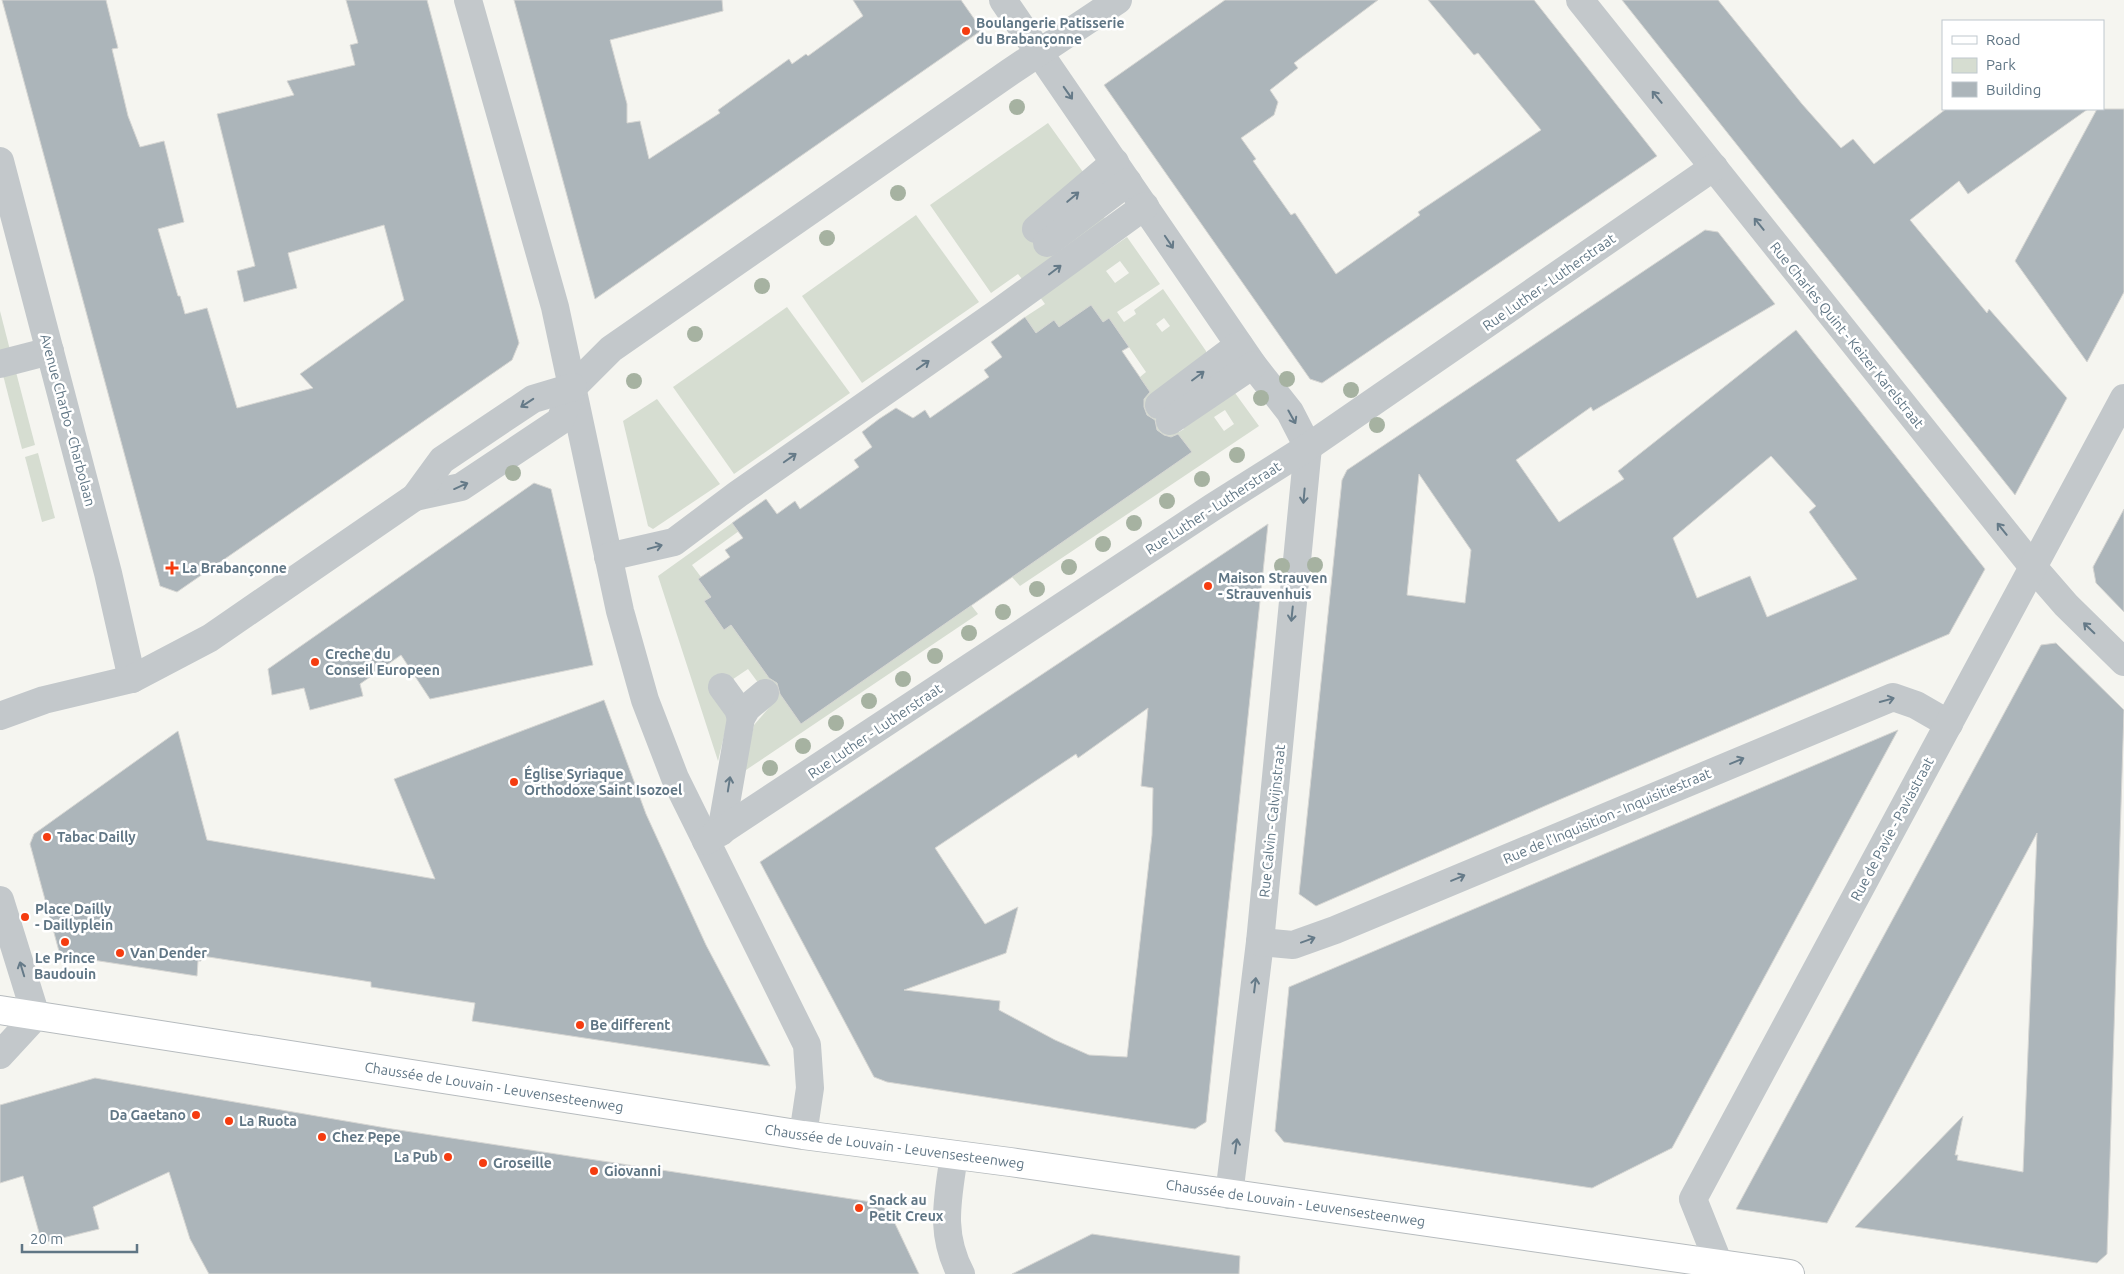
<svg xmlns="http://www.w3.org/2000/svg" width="2124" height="1274" viewBox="0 0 2124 1274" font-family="Ubuntu,sans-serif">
	<rect width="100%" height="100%" fill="#f5f5f0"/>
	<g fill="#d6ddd1" fill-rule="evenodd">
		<polygon points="1048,123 1083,172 1106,221 1022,279 1018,274 991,293 930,205"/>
		<polygon points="916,215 979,302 862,383 802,296"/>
		<path d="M1127,237L1160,284L1117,312L1124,322L1136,314L1134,310L1163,289L1206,351V354L1153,396L1179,432L1184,429L1181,425L1235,393L1259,426L1020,586L1012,577L971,605L978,614L746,770L744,769L754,725L773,703L748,669L714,692L728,719L718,761L658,576L732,523L739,531L692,565L701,577L699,580L711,597L704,601L724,630L731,625L743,641L1134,369L1140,377L1146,372L1109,318L1103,322L1059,327L1036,333L1025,317L1045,304L1040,297ZM1120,261L1129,273L1115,283L1106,271ZM1164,318L1170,326L1162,332L1156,324ZM1225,410L1234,424L1224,431L1214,417Z"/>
		<polygon points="787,307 850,393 734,474 673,387"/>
		<polygon points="0,311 10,350 0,352"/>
		<polygon points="16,372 35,445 22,449 3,375"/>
		<polygon points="657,399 720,484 653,529 648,526 623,421"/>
		<polygon points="38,453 55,518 42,522 25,457"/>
	</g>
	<g fill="#acb5ba" stroke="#d6d6d3" fill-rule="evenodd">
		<polygon points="2,0 106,0 118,48 112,49 128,116 140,147 164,141 184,222 158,229 178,296 180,296 185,314 207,308 237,408 313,388 300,374 404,300 384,225 288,253 297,288 244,302 237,271 255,266 217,114 294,95 287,81 355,65 350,45 358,43 346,0 427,0 519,343 512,360 177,592 160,586"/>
		<polygon points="514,0 722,0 723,11 610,40 627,104 627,123 640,121 649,159 720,113 718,110 789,59 792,64 806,54 808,56 863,16 853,0 961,0 982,30 595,299"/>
		<polygon points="1225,0 1378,0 1294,63 1298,68 1270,90 1278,102 1274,115 1241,138 1256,159 1253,161 1291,215 1295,213 1336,274 1420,215 1418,212 1541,130 1478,53 1474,55 1428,0 1534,0 1657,156 1322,383 1310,379 1104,85"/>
		<polygon points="1622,0 1718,0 1802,104 1841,148 1853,139 1874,164 1946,109 2088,109 1968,194 1959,181 1910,220 1987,313 1989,309 2067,398 2015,495"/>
		<polygon points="2097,109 2124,109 2124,292 2087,362 2015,261"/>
		<path d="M1705,230L1718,232L1775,304L1593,411L1591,407L1516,460L1559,522L1624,479L1618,471L1796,330L1985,569L1949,634L1547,805L1316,906L1299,894L1342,480L1347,470ZM1771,456L1816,506L1809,512L1857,579L1767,617L1750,576L1697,598L1673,538ZM1419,474L1471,550L1465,603L1407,595Z"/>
		<polygon points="1091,305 1103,322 1109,318 1129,347 1122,351 1150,392 1144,399 1144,407 1147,415 1155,420 1157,430 1164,435 1171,437 1178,434 1192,452 801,724 780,694 777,683 769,678 731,625 724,630 704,601 711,597 698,579 730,557 725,550 743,538 732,523 766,499 777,514 795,501 800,509 859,467 854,460 872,447 862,432 879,419 896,408 913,418 925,410 930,418 989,377 984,370 1002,357 991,342 1025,317 1036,333 1054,320 1059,327"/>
		<polygon points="534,483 551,489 593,665 430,699 401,655 360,684 363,696 310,710 304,688 272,695 268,669"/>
		<polygon points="2124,509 2124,612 2096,583 2093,567"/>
		<path d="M1268,524L1206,1122L1195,1129L887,1082L874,1077L760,862ZM1148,708L1141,786L1153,788L1152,835L1127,1057L1089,1055L1055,1040L999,1010L1000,1001L904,990L1006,953L1018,907L985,924L935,848L1076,754L1078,758Z"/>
		<polygon points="2056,643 2124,710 2107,1254 2097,1263 1855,1227 1963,1116 1955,1155 1958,1155 1957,1160 2023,1172 2037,833 1827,1223 1736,1209 2041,645"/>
		<polygon points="604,700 646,814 706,945 770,1066 472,1021 475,1003 371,987 371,982 202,956 201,961 198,961 197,976 60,955 30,844 34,834 178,731 207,840 435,879 394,779"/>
		<polygon points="1898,730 1672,1148 1592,1188 1284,1142 1275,1131 1289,987"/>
		<polygon points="95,1078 392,1129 878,1203 890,1213 919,1274 209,1274 190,1239 169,1172 93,1207 99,1229 42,1243 23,1176 0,1183 0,1105"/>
		<polygon points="1092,1234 1240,1256 1239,1274 1012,1274"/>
	</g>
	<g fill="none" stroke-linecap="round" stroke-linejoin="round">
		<g stroke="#b6bbbe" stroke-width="30">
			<g id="major">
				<path id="s1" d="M0,1010L803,1135L1010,1162L1790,1274"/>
			</g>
		</g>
		<g stroke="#c3c8cb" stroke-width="28">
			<polyline points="468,0 555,307 620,611 645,700 675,778 807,1045 810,1088 803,1135"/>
			<polyline points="1003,0 1253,365 1290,412 1308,447 1260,942 1229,1195"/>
			<polyline points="1580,0 2033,567 2066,605 2124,662"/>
			<polyline points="0,161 108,573 132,679"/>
			<polyline points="1036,229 1115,162"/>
			<polyline points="1047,243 1128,182"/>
			<polyline points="0,364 50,351"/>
			<polyline points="1159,405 1239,345"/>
			<polyline points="1170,421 1253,365"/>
			<polyline points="415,497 461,487 560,421 573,387 611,349 1010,72 1118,0"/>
			<polyline points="608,557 674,542 738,494 996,314 1145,206"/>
			<polyline points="722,687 738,709 741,718"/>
			<polyline points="0,716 44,700 132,679 210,638 415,497 442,460 533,399 573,387"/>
			<polyline points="721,832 741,718 747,708 765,693"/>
			<polyline points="706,841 1213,507 1308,447 1714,167"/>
			<polyline points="0,900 36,1016 0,1055"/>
			<polyline points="1260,942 1293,945 1335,930 1893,697 1916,705 1949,724"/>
			<path d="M954,1155C948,1199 939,1232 961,1274"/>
			<polyline points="1723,1274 1693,1199 2124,398"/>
		</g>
		<use href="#major" stroke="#fff" stroke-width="28"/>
	</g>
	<g fill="#a6b2a1">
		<circle cx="1017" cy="107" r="8"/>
		<circle cx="898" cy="193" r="8"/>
		<circle cx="827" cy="238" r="8"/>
		<circle cx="762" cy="286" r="8"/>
		<circle cx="695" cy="334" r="8"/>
		<circle cx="1287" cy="379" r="8"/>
		<circle cx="634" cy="381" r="8"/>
		<circle cx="1351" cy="390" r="8"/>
		<circle cx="1261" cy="398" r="8"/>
		<circle cx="1377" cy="425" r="8"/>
		<circle cx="1237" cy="455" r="8"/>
		<circle cx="513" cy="473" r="8"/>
		<circle cx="1202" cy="479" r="8"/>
		<circle cx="1167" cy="501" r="8"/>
		<circle cx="1134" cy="523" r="8"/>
		<circle cx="1103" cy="544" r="8"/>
		<circle cx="1315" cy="565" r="8"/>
		<circle cx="1282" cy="566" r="8"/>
		<circle cx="1069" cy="567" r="8"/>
		<circle cx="1037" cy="589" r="8"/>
		<circle cx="1003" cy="612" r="8"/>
		<circle cx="969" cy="633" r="8"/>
		<circle cx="935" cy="656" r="8"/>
		<circle cx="903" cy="679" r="8"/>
		<circle cx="869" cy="701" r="8"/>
		<circle cx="836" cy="723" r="8"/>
		<circle cx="803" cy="746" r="8"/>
		<circle cx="770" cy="768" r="8"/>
	</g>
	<defs><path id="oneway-shaft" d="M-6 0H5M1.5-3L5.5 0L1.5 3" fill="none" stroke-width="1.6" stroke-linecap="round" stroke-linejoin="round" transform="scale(1.25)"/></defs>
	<g stroke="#657a88">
		<use href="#oneway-shaft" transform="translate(1068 93) rotate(55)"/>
		<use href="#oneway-shaft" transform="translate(1657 97) rotate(-129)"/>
		<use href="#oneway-shaft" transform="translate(1073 197) rotate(-40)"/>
		<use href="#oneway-shaft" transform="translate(1759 224) rotate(-129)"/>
		<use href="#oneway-shaft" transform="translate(1169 242) rotate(56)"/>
		<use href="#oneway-shaft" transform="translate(1055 270) rotate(-37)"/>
		<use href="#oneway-shaft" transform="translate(923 365) rotate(-35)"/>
		<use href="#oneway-shaft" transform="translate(1198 376) rotate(-37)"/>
		<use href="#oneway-shaft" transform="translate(527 403) rotate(147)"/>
		<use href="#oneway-shaft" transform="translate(1292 417) rotate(61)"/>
		<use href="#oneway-shaft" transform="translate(790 458) rotate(-35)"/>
		<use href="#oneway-shaft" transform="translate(461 486) rotate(-24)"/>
		<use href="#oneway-shaft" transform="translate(1304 496) rotate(95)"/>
		<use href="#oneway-shaft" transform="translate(2002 529) rotate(-129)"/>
		<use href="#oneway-shaft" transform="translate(655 547) rotate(-15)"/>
		<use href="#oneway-shaft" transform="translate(1292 614) rotate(96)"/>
		<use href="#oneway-shaft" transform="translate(2089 628) rotate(-136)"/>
		<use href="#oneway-shaft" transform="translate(1887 700) rotate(-15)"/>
		<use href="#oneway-shaft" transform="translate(1737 761) rotate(-23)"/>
		<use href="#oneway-shaft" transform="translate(729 784) rotate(-81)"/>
		<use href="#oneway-shaft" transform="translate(1458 878) rotate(-23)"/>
		<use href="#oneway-shaft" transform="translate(1308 940) rotate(-20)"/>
		<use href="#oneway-shaft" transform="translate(22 969) rotate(-107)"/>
		<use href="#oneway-shaft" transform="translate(1255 985) rotate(-83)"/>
		<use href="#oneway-shaft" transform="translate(1236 1146) rotate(-82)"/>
	</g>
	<g fill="#f53c10" stroke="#fff" stroke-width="2">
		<circle cx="966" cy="31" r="5"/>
		<path d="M169.5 560.5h5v5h5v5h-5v5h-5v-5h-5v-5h5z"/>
		<circle cx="1208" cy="586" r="5"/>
		<circle cx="315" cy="662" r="5"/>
		<circle cx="514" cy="782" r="5"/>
		<circle cx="47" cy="837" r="5"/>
		<circle cx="25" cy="917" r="5"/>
		<circle cx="65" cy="942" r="5"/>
		<circle cx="120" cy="953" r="5"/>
		<circle cx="580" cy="1025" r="5"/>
		<circle cx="196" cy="1115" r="5"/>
		<circle cx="229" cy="1121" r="5"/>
		<circle cx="322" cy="1137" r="5"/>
		<circle cx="448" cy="1157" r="5"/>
		<circle cx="483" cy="1163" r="5"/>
		<circle cx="594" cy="1171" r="5"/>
		<circle cx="859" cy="1208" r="5"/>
	</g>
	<g text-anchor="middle" stroke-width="5" stroke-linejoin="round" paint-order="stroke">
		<g font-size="14" font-weight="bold" fill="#607685" stroke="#fff" text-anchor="start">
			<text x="976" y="28">Boulangerie Patisserie<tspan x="976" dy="16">du Brabançonne</tspan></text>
			<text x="182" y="573">La Brabançonne</text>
			<text x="1218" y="583">Maison Strauven<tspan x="1218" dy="16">- Strauvenhuis</tspan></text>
			<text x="325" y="659">Creche du<tspan x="325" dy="16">Conseil Europeen</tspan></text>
			<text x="524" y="779">Église Syriaque<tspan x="524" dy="16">Orthodoxe Saint Isozoel</tspan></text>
			<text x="57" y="842">Tabac Dailly</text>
			<text x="35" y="914">Place Dailly<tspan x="35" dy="16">- Daillyplein</tspan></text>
			<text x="130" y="958">Van Dender</text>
			<text x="65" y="963" text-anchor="middle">Le Prince<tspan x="65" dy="16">Baudouin</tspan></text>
			<text x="590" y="1030">Be different</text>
			<text x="186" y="1120" text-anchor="end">Da Gaetano</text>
			<text x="239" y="1126">La Ruota</text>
			<text x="332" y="1142">Chez Pepe</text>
			<text x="438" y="1162" text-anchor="end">La Pub</text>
			<text x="493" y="1168">Groseille</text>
			<text x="604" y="1176">Giovanni</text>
			<text x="869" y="1205">Snack au<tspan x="869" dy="16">Petit Creux</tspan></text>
		</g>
		<g font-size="14" fill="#607685" stroke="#fff">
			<text transform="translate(1549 282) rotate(-35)" y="5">Rue Luther - Lutherstraat</text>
			<text transform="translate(1847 335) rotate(51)" y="5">Rue Charles Quint - Keizer Karelstraat</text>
			<text transform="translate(68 420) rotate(75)" y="5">Avenue Charbo - Charbolaan</text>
			<text transform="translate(1213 508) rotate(-33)" y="5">Rue Luther - Lutherstraat</text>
			<text transform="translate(875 731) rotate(-34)" y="5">Rue Luther - Lutherstraat</text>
			<text transform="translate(1607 816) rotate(-23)" y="5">Rue de l'Inquisition - Inquisitiestraat</text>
			<text transform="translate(1272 821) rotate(-84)" y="5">Rue Calvin - Calvijnstraat</text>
			<text transform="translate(1892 829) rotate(-62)" y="5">Rue de Pavie - Paviastraat</text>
			<text dy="5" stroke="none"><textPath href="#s1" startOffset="500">Chaussée de Louvain - Leuvensesteenweg</textPath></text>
			<text dy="5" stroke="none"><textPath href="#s1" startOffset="905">Chaussée de Louvain - Leuvensesteenweg</textPath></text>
			<text dy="5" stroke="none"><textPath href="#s1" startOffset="1310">Chaussée de Louvain - Leuvensesteenweg</textPath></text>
		</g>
	</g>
	<rect x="1942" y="20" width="162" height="90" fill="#ffffff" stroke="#bfc8ce"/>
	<rect x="1952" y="36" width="25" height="8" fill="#ffffff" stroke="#bfc8ce"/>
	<text x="1986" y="45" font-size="15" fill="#607685">Road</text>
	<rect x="1952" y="58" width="25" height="15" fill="#d6ddd1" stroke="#bfc8ce"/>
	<text x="1986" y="70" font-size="15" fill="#607685">Park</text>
	<rect x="1952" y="82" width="25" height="15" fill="#acb5ba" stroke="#bfc8ce"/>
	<text x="1986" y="95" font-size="15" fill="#607685">Building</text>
	<path d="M22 1244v8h115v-8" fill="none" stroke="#607685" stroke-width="2.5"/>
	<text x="30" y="1244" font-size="15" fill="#607685" stroke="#ffffff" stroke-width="4" paint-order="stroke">20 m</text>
</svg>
